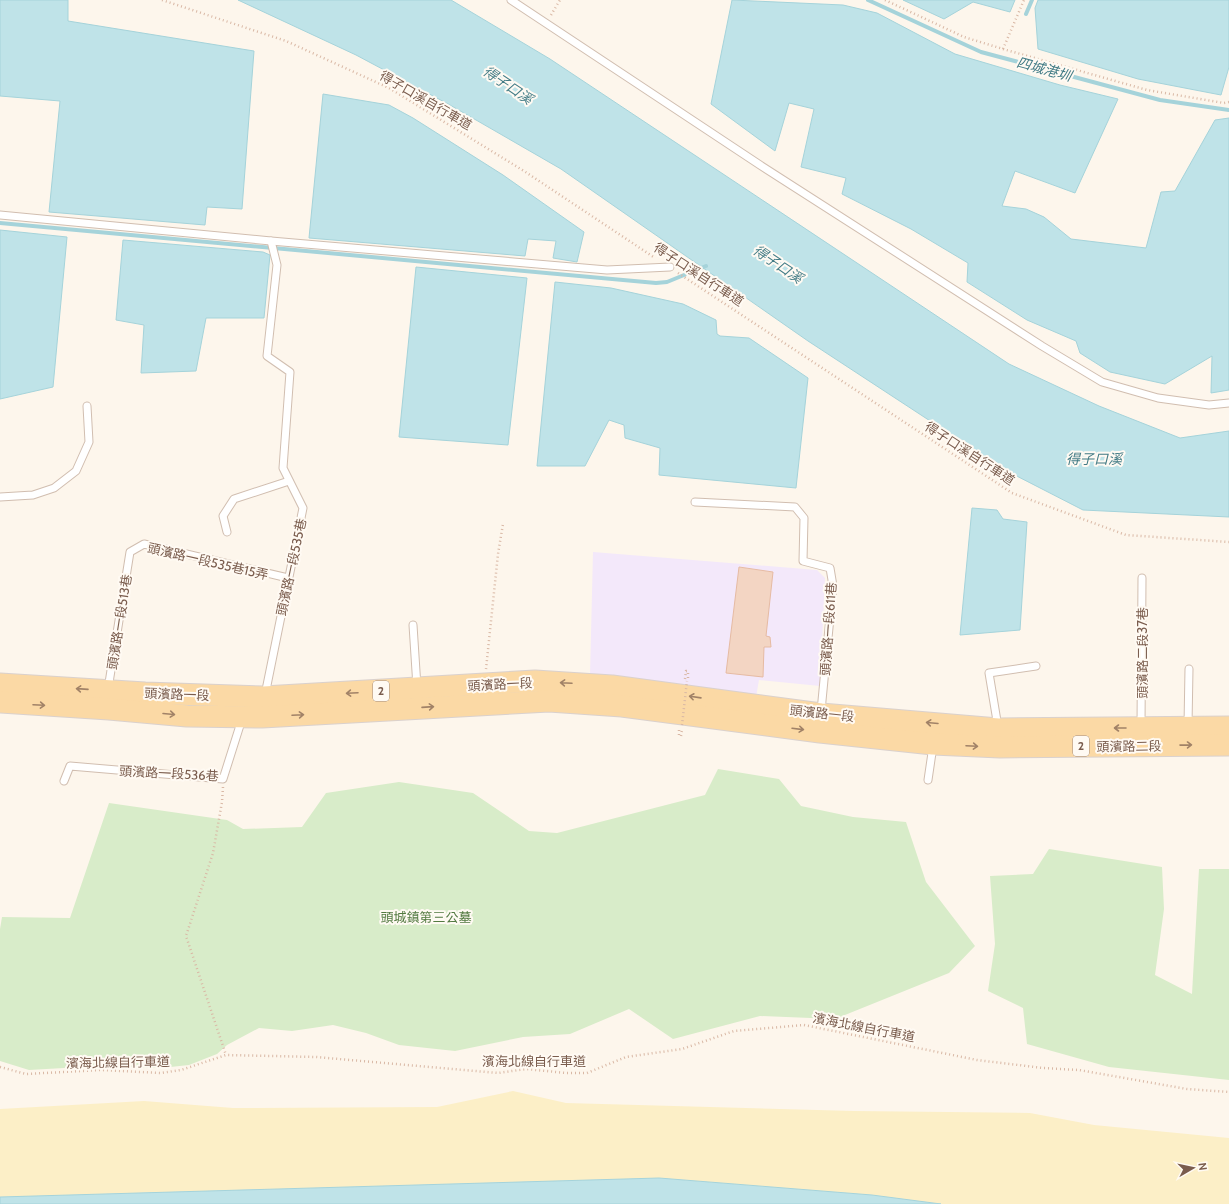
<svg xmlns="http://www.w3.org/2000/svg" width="1229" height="1204" viewBox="0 0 1229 1204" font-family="Cabin,'Noto Sans TC',sans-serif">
	<rect width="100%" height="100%" fill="#fdf6ec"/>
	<polygon fill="#f3e8fa" points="593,552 817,570 825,578 820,686 759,680 756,697 590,675"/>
	<g fill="#d8ecc9">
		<polygon points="718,769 779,779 801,806 853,817 906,822 926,882 975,946 949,973 835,1019 760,1016 673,1039 629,1009 570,1034 523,1037 455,1051 399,1045 366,1033 333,1025 292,1031 259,1028 227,1045 217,1054 189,1065 161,1068 99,1066 29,1070 0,1061 0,929 2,917 70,918 109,803 227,820 243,829 302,827 326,793 399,782 473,793 529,831 557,833 705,795"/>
		<polygon points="1049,849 1162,867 1164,909 1155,975 1192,994 1199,869 1229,869 1229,1080 1109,1067 1027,1044 1023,1008 988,991 995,944 990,876 1033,874"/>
	</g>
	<polygon fill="#fcefc7" points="513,1091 566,1103 854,1111 1030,1113 1094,1125 1229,1138 1229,1204 941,1204 872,1195 659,1178 0,1197 0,1109 144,1101 233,1108 437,1107"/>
	<g fill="#bfe3e8" stroke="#a5d3da">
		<polygon points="0,0 68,0 68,21 254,51 242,209 207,207 205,225 49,212 60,101 0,96"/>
		<polygon points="238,0 451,0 550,59 1009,364 1099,406 1180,438 1229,431 1229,517 1083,510 1005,470 808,341 561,169 450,105 356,55"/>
		<polygon points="732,0 843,5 877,13 955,54 1060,85 1118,99 1075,193 1015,171 1002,206 1026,209 1044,217 1071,239 1146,248 1161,192 1175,191 1215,120 1229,118 1229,390 1211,393 1212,356 1165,384 1110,372 1080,353 1076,341 1027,320 967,282 968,263 911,229 842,194 846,178 801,167 814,109 789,103 775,151 711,104"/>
		<polygon points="903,0 1015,0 1010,12 973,2 944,19"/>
		<polygon points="1038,0 1229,0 1229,67 1221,95 1138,79 1038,49 1035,8"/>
		<polygon points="323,94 389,105 413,118 503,175 584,232 577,262 553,258 556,241 528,239 525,256 309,238"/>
		<polygon points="0,230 67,237 53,387 0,399"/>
		<polygon points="123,240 263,252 270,255 264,318 206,318 196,371 141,373 144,325 116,320"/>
		<polygon points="416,267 527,278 508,445 399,437"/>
		<polygon points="555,282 611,288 683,304 716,320 717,334 720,336 749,338 808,378 796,488 659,475 660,448 625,438 624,425 609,420 585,466 537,466"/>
		<polygon points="972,508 997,510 1003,519 1027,522 1020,630 960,635"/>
		<polygon points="659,1178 872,1195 941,1204 0,1204 0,1197"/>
	</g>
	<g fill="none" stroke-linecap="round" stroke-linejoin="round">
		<g stroke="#a5d3da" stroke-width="4">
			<polyline points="868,0 981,52 1160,100 1229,110"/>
			<polyline points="1026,14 1032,0"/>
			<polyline points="0,223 656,283 667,282 706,266"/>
		</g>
	</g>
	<polygon fill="#f3d5c3" stroke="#e6bba3" points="739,567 773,572 766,636 770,637 771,647 764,647 763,677 726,673"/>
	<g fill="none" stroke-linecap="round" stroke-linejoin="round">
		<g stroke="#d1beb0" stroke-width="9">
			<g id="lane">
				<polyline points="511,0 760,165 1042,346 1102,382 1158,398 1209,405 1229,403"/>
				<polyline points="0,215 271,241 607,270 670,267"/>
				<polyline points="0,497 33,495 54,488 76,471 89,442 87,406"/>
				<polyline points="695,502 795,507 804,518 803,561 830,568 833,586 821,711"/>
				<polyline points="227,532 223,516 234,499 289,481"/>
				<polyline points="413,625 417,687"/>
				<polyline points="108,689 130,552 144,544 288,578"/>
				<polyline points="265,695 303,508 283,468 290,372 267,356 277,265 271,241"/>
				<polyline points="1188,725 1189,669"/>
				<polyline points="1141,726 1142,578"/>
				<polyline points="998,727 989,673 1036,666"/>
				<polyline points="928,780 933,746"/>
				<polyline points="64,781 70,766 223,779 242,719"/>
			</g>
		</g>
		<g stroke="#dad1cd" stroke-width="23">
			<g id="primary">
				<polyline points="0,684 145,693 264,697 535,681 612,686 821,714 998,729 1229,727"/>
				<polyline points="0,702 109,709 187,716 262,717 549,701 622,706 820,732 933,744 1000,747 1229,745"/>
			</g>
		</g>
		<g stroke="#d9b8a5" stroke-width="2.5" stroke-dasharray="1 3" stroke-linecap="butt">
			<polyline points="162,0 286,41 389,88 524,171 655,258"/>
			<polyline points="885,0 964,37 1003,49 1147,90 1224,103 1229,102"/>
			<polyline points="551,15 560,0"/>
			<polyline points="1003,49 1024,0"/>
			<polyline points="678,273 1012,493 1126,535 1229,542"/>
			<polyline points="486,669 498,554 503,524"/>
			<polyline points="685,679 686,671 688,671 688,680"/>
			<polyline points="679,730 679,736 681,736 682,729"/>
			<polyline points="223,787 222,802 213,853 186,936 226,1055"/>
			<polyline points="0,1067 26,1074 101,1070 161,1073 181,1070 226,1055 273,1056 316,1057 498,1073 526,1069 566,1073 587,1073 626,1057 682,1049 734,1031 804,1025 977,1060 1043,1068 1079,1070 1187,1089 1229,1092"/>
		</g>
		<use href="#lane" stroke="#fff" stroke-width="7"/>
		<use href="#primary" stroke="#fbd9a5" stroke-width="21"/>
		<polyline stroke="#d9b8a5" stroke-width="2.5" stroke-dasharray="1 3" stroke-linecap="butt" points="682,725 687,681"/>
	</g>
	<defs><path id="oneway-shaft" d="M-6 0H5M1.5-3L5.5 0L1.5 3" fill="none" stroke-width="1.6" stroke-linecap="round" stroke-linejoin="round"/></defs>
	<g stroke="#a18267">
		<use href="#oneway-shaft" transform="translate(566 683) rotate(-177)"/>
		<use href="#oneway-shaft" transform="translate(82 689) rotate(-176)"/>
		<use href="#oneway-shaft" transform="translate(352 693) rotate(177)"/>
		<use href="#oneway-shaft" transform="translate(695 697) rotate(-172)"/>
		<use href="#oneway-shaft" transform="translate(39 705) rotate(3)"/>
		<use href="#oneway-shaft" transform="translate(428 707) rotate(-4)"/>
		<use href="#oneway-shaft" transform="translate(169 714) rotate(5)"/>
		<use href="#oneway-shaft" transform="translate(298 715) rotate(-3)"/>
		<use href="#oneway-shaft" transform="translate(932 723) rotate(-175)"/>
		<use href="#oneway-shaft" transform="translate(1120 728) rotate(180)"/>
		<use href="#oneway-shaft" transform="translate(798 729) rotate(7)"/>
		<use href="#oneway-shaft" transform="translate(1186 745) rotate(-1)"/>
		<use href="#oneway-shaft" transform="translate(972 746) rotate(3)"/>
	</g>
	<g text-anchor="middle" stroke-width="4" stroke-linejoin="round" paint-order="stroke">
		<g fill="#fffaf3" stroke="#a28b7f" stroke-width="1">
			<rect x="373" y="681" width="16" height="20" rx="3"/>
			<rect x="1073" y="736" width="16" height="20" rx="3"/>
		</g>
		<g font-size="12" font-weight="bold" fill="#7a5c4d">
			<text x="381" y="695">2</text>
			<text x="1081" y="750">2</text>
		</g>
		<g font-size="13" fill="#7a5c4d" stroke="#fffaf3">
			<text transform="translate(426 100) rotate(30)" y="5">得子口溪自行車道</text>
			<text transform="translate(699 274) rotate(33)" y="5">得子口溪自行車道</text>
			<text transform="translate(970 453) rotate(33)" y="5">得子口溪自行車道</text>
			<text transform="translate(208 561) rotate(13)" y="5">頭濱路一段535巷15弄</text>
			<text transform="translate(291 567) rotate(-78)" y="5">頭濱路一段535巷</text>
			<text transform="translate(119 622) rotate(-81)" y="5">頭濱路一段513巷</text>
			<text transform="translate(828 629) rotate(-86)" y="5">頭濱路一段611巷</text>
			<text transform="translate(1142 653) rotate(-90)" y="5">頭濱路二段37巷</text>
			<text transform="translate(500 684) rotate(-3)" y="5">頭濱路一段</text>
			<text transform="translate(177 694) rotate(2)" y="5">頭濱路一段</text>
			<text transform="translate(822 713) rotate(6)" y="5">頭濱路一段</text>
			<text transform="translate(1129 746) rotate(-1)" y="5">頭濱路二段</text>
			<text transform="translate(169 773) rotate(3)" y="5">頭濱路一段536巷</text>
			<text transform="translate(864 1027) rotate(11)" y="5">濱海北線自行車道</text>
			<text x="534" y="1066">濱海北線自行車道</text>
			<text transform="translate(118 1062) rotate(-1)" y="5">濱海北線自行車道</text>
		</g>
		<g font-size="13" fill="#537a41" stroke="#fffaf3">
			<text x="426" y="922">頭城鎮第三公墓</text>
		</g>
		<g font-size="14" font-style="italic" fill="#437c86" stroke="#fffaf3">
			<text transform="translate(1044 69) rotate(15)" y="5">四城港圳</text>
			<text transform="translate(508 85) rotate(34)" y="5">得子口溪</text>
			<text transform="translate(778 264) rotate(34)" y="5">得子口溪</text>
			<text x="1094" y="464">得子口溪</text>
		</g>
	</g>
	<g transform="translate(1193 1168) rotate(81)" stroke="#fffaf3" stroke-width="3" paint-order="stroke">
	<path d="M0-3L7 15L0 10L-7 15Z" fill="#7a5c4d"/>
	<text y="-6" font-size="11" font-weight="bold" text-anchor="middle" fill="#7a5c4d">N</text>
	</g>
</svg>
